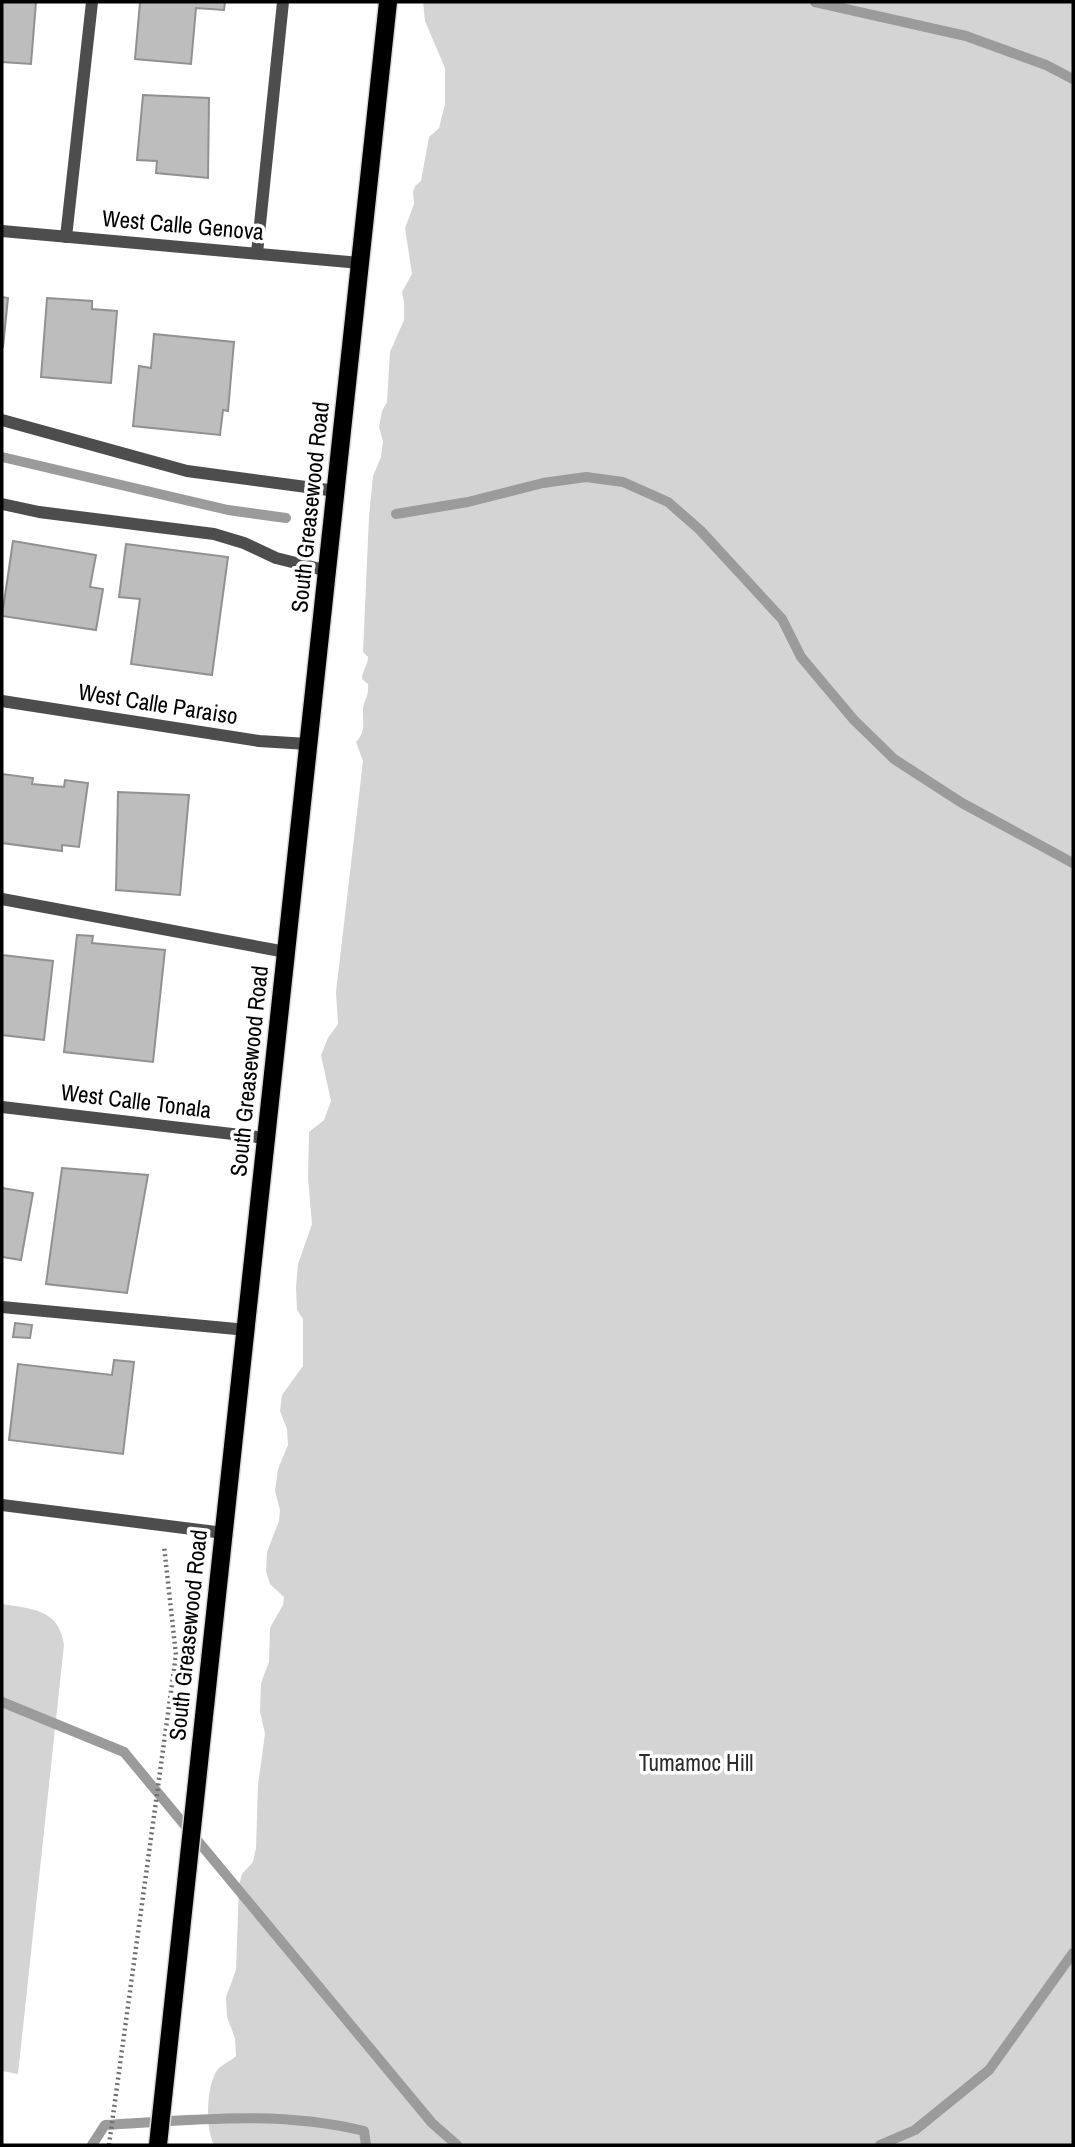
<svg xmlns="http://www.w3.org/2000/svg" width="1075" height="2147" viewBox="0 0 1075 2147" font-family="'Archivo Narrow',sans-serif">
	<rect width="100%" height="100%" fill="#fff"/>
	<g fill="#d4d4d4">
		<path d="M423,2H1073V2145H214C205,2129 206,2084 218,2069C223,2064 231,2061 236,2056L235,2038L227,2017L226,1997L236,1970L239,1885L242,1874L253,1862L256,1848L258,1785L265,1734L260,1711L261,1683L269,1662L270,1628L283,1605L284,1597L270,1584L266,1571L267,1552L279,1521L280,1510L275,1491L278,1469L288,1445L287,1429L280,1411L282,1395L303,1366V1319L297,1310L296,1287L298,1264L312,1224L308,1178L309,1132L324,1120L331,1101L321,1055L328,1038L338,1024L336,992L363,761L356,742C367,730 362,722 363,708C365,698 369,696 368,684L362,679C362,671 368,665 368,657L363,652L369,517L373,476L381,457L383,441L379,427L382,411L387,402L390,352L404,320V302L402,292L412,274L405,228L414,204L413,192L415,186L421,181L429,137L439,128L445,104V68L425,21Z"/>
		<path d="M2,1604C32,1609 59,1609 64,1645L18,2074L2,2071Z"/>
	</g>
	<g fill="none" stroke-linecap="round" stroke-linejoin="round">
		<g stroke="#9b9b9b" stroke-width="10">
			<polyline points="815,2 966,36 1046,65 1073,79"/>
			<polyline points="2,457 228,510 286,518"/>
			<polyline points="396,514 468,502 543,483 586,477 623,482 668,502 700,530 782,619 801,657 854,720 894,759 962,803 1073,863"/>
			<polyline points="2,1702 124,1752 432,2123 457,2145"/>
			<path d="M92,2145L105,2125C192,2120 279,2110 364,2131L366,2145"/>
			<polyline points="880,2145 915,2130 989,2070 1073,1953"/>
		</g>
	</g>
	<g fill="#bdbdbd" stroke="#919191" stroke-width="2">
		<polygon points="2,2 36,2 31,64 2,62"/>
		<polygon points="140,2 225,2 224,10 196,8 191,64 135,59"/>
		<polygon points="143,95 209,98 208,178 156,173 157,161 137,160"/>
		<polygon points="2,297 8,298 3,347 2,347"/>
		<polygon points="47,298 92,301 92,309 117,311 111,383 41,377"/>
		<polygon points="154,334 234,342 228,411 223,410 220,435 133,426 139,366 151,368"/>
		<polygon points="13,541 96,555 90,587 103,589 96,630 2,616"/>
		<polygon points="126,544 228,557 212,675 131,664 140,599 119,597"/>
		<polygon points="2,774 33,778 32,784 64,787 65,780 88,783 79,847 62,845 62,851 2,843"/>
		<polygon points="118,792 189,795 180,895 116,890"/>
		<polygon points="77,935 93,936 92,943 165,950 153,1062 64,1052"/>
		<polygon points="2,955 53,961 44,1040 2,1035"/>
		<polygon points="62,1168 148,1175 127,1293 46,1284"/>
		<polygon points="2,1188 33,1193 21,1260 2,1257"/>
		<polygon points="15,1323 32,1325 30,1338 13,1337"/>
		<polygon points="114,1360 134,1362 123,1454 9,1440 18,1364 112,1375"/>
	</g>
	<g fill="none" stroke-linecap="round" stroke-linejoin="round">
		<g stroke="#dbdbdb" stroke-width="21">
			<polyline id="major" points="158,2145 388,2"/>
		</g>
		<polyline stroke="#6f6f6f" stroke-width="4.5" stroke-dasharray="2 3.5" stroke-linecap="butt" points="109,2145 176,1655 164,1546"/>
		<g stroke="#4d4d4d" stroke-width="12">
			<polyline points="2,231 360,263"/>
			<polyline points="66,237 92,2"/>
			<polyline points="257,253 283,2"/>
			<polyline points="2,420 187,471 336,491"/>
			<polyline points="2,504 39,512 214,534 244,543 276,558 328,571"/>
			<polyline points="2,701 259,741 308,744"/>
			<polyline points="2,899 286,952"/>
			<polyline points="2,1107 266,1138"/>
			<polyline points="2,1307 247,1330"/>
			<polyline points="2,1505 224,1533"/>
		</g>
		<use href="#major" stroke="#000" stroke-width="18"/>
	</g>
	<g text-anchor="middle" stroke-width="7" stroke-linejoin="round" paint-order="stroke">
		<g font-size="23" fill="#000" stroke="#fff">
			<text transform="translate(183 225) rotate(5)" y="8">West Calle Genova</text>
			<text transform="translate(310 507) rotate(-84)" y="8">South Greasewood Road</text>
			<text transform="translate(158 704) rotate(9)" y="8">West Calle Paraiso</text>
			<text transform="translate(249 1071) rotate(-84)" y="8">South Greasewood Road</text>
			<text transform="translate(136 1101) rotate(7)" y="8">West Calle Tonala</text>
			<text transform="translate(188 1635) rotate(-84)" y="8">South Greasewood Road</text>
		</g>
		<g font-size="23" fill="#2b2b2b" stroke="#fff">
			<text x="696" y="1771">Tumamoc Hill</text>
		</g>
	</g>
	<rect width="1075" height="2147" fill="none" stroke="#000000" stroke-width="7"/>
</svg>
